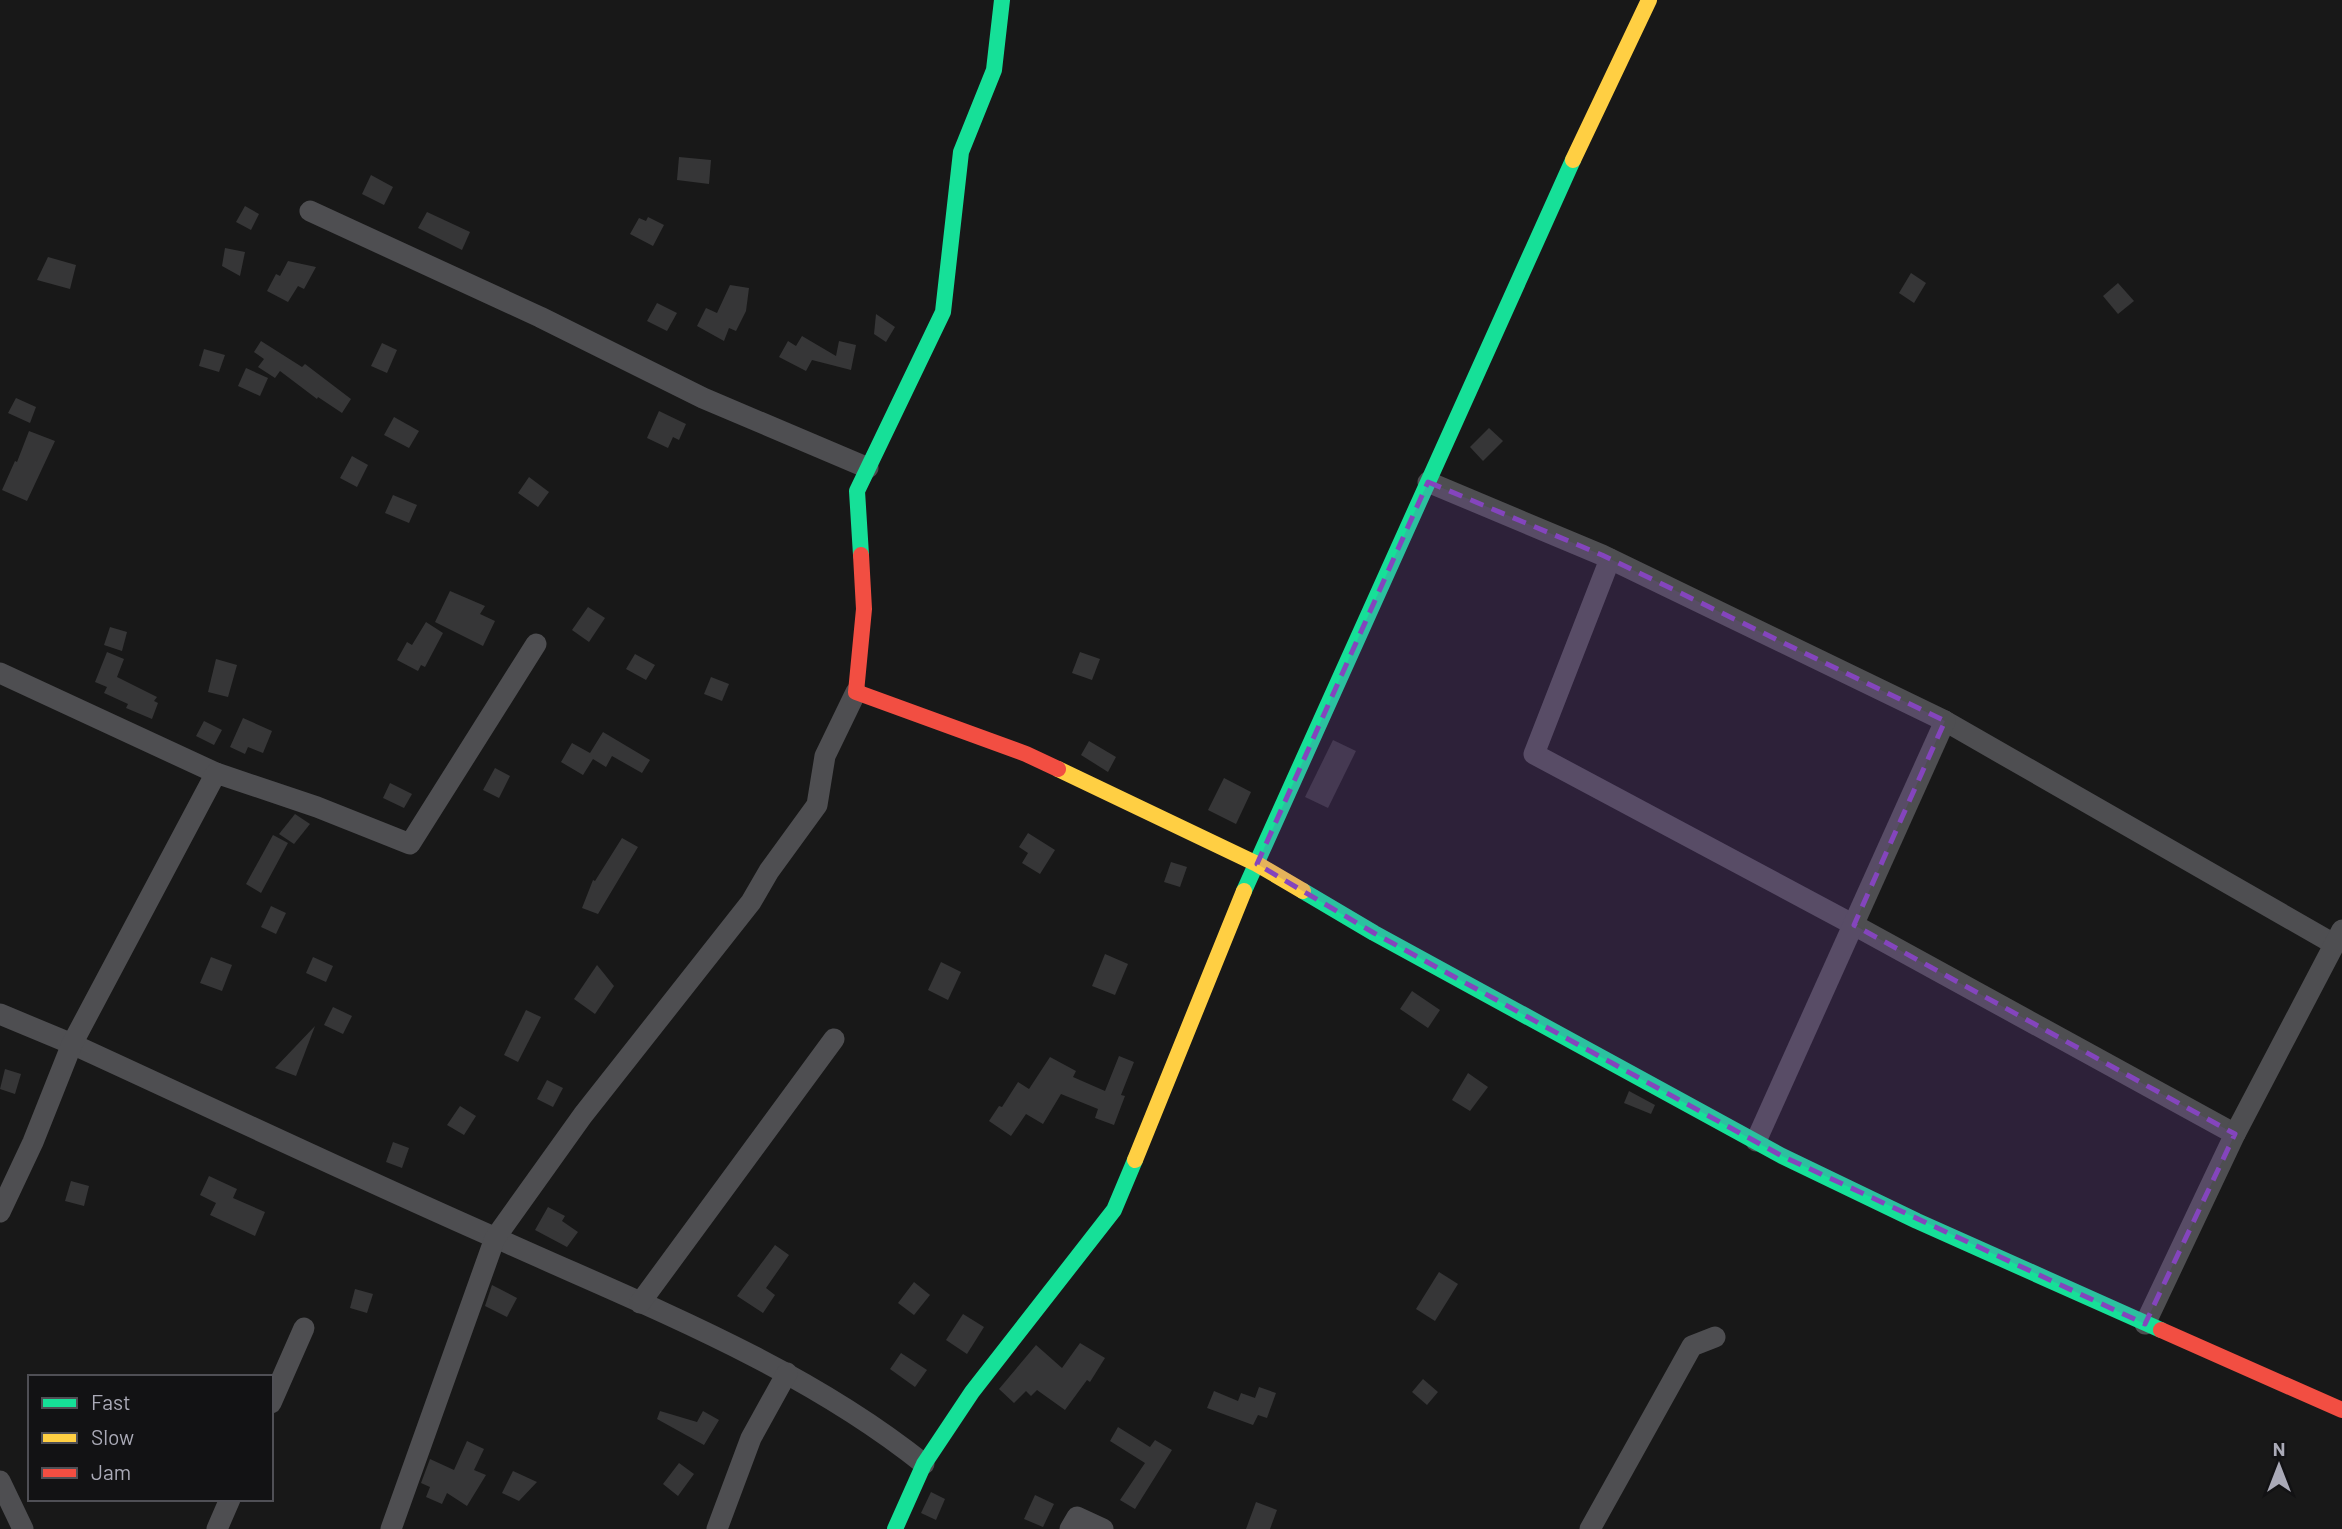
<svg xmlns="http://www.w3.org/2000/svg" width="2342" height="1529" viewBox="0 0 2342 1529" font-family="Barlow,sans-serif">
	<rect width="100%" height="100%" fill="#181818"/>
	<g fill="#363637">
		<polygon points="679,157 711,160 709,184 677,180"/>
		<polygon points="371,175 393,187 384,205 362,194"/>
		<polygon points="245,206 259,214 251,230 236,222"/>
		<polygon points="427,212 470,232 462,250 418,228"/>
		<polygon points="648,217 664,225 653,246 630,234 639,218 646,221"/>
		<polygon points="225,248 245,252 240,276 222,266"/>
		<polygon points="48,257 76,265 70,289 37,280"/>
		<polygon points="288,261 316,267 304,289 298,286 288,302 267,291 276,274 280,276"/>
		<polygon points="1911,273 1926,283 1914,303 1899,293"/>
		<polygon points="2118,283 2134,301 2118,314 2103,296"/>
		<polygon points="730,285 749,288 746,311 736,331 729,328 724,341 697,326 706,308 717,313"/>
		<polygon points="657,303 677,313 667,331 647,321"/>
		<polygon points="876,314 895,327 886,342 874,334"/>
		<polygon points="802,336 836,356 839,341 856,345 851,370 812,360 806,371 779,357 788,341 796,346"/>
		<polygon points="261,341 302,367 305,364 351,399 342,413 318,397 317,399 280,371 275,378 258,367 264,359 254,352"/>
		<polygon points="382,343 397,350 387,373 371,366"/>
		<polygon points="204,349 225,355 219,372 199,366"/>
		<polygon points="246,368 268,378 260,396 238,386"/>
		<polygon points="16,398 36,407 30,423 8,413"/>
		<polygon points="659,411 686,424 679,440 673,437 668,448 647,438"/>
		<polygon points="394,417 419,431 409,448 384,435"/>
		<polygon points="1489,428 1503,441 1483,461 1470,447"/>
		<polygon points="29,431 55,441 27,501 2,490 15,461 17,462"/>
		<polygon points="352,456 368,465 357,487 340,478"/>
		<polygon points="529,477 549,492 538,507 518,493"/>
		<polygon points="393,495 417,505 409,523 385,513"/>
		<polygon points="450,591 485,606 480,614 495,621 483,646 435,622"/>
		<polygon points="588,607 605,618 589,642 572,630"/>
		<polygon points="426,622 443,633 425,667 421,665 418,671 397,660 407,642 412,645"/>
		<polygon points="110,627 127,632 122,651 104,645"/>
		<polygon points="107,652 124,659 117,677 157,697 154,701 158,703 152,719 126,708 128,704 104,693 107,687 95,682"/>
		<polygon points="1080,652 1100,659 1092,680 1072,673"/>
		<polygon points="635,654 655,665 646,680 626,669"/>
		<polygon points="216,659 237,665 228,697 208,692"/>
		<polygon points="711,677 729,684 722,701 704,694"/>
		<polygon points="243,718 272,731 263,753 248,747 245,754 230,747"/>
		<polygon points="204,721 222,730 214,745 196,736"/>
		<polygon points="603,732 650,760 642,773 612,756 606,767 593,759 583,775 561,762 572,743 590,753"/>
		<polygon points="1333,740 1356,751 1328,808 1305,797"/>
		<polygon points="1089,741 1116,757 1108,772 1081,755"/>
		<polygon points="495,768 510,776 499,798 483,790"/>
		<polygon points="1224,778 1251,792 1236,824 1208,810"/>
		<polygon points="390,783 412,794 404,808 383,798"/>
		<polygon points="295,814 310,824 294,844 279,834"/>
		<polygon points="1028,833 1055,850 1040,874 1022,863 1028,853 1019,847"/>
		<polygon points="273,835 288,843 261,893 246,884"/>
		<polygon points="622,838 638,847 598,914 582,908 593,880 595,881"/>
		<polygon points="1171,862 1187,867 1180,887 1164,882"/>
		<polygon points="271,906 286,913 276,934 261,927"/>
		<polygon points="1105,954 1128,964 1115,995 1092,986"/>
		<polygon points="211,957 232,965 222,991 200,983"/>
		<polygon points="313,957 333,966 326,982 306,973"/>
		<polygon points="941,962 961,972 948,1000 928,990"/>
		<polygon points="597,965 614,986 595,1014 574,999"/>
		<polygon points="1412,991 1440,1010 1428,1028 1400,1009"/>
		<polygon points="333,1007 352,1016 343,1034 324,1025"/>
		<polygon points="526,1010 541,1017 518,1062 504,1055"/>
		<polygon points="315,1026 296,1076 275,1068"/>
		<polygon points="1119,1056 1134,1062 1121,1095 1125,1096 1114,1125 1095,1118 1098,1109 1061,1094 1043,1124 1026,1114 1011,1136 989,1121 999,1106 1002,1107 1018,1082 1029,1089 1050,1057 1076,1071 1073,1077 1105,1091"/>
		<polygon points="5,1069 21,1074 15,1094 0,1089"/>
		<polygon points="1468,1073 1488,1087 1470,1111 1452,1100"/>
		<polygon points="547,1080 563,1088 553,1107 537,1099"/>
		<polygon points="1629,1091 1655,1105 1651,1114 1624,1103"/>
		<polygon points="460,1106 476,1116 464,1135 447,1125"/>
		<polygon points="393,1142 409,1148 402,1168 386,1162"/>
		<polygon points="209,1176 237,1189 233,1198 265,1212 255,1236 210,1215 216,1203 200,1195"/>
		<polygon points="71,1181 89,1186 84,1206 65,1201"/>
		<polygon points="548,1207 565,1216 562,1221 578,1232 567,1247 535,1230"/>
		<polygon points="775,1245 789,1255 766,1288 775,1295 763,1313 737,1296"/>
		<polygon points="1439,1272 1458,1284 1435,1321 1416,1309"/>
		<polygon points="914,1282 930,1295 914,1315 898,1303"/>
		<polygon points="492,1285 517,1298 507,1317 485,1306"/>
		<polygon points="355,1289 373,1294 367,1313 350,1308"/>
		<polygon points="963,1314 984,1327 967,1354 946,1340"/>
		<polygon points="1080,1343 1105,1358 1090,1382 1087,1380 1065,1410 1037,1390 1031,1396 1026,1391 1014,1403 999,1389 1036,1345 1062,1368"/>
		<polygon points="901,1353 927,1370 915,1387 890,1369"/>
		<polygon points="1423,1379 1438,1392 1427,1405 1412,1392"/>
		<polygon points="1259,1387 1276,1393 1267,1418 1258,1415 1253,1425 1207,1408 1214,1391 1238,1401 1241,1393 1255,1398"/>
		<polygon points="660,1411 697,1422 703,1411 719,1420 704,1445 657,1419"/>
		<polygon points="1118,1427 1150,1447 1155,1440 1172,1450 1135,1509 1120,1500 1145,1463 1110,1441"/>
		<polygon points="467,1441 484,1449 474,1470 486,1475 467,1506 447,1493 442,1504 426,1497 430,1487 421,1483 430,1459 454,1470"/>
		<polygon points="679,1463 694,1474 678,1496 663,1484"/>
		<polygon points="513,1471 537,1482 519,1501 502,1493"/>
		<polygon points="931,1492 945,1499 936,1520 921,1513"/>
		<polygon points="1035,1495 1054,1504 1043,1527 1024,1519"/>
		<polygon points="1256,1502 1277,1510 1270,1529 1246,1529"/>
	</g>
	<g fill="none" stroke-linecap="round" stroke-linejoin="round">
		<g stroke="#4e4e51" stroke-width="21">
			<polyline points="310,211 540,317 703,398 868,468"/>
			<polyline points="1428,482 1602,555 1945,721 2334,944"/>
			<polyline points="1610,559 1534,754 1854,925 2235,1134"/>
			<polyline points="0,673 216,773"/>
			<path d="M0,1014L72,1044C216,1110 359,1178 505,1242C647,1306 802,1366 924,1464"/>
			<polyline points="1756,1141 1945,721"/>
			<polyline points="0,1212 33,1142 72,1044 216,773 317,807 410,844 536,644"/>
			<polyline points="640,1303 834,1039"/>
			<polyline points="2145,1324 2235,1134 2342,930"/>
			<polyline points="271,1403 304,1328"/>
			<polyline points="0,1481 23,1529"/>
			<polyline points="217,1529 230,1499"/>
			<polyline points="391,1529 495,1238 583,1115 751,902 769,871 817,805 825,756 856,692"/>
			<polyline points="717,1529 751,1438 787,1373"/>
			<polyline points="1070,1529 1077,1517 1103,1529"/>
			<polyline points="1590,1529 1692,1346 1715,1337"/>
		</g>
		<g stroke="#16e098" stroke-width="16">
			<polyline points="861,555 857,491 943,312 961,152 994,70 1002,0"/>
			<polyline points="1244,891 1573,160"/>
			<polyline points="1303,891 1374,933 1782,1156 1917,1221 2161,1330"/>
			<polyline points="895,1529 924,1464 972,1392 1114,1210 1135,1160"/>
		</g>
		<g stroke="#ffcf43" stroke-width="16">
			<polyline points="1573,160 1649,0"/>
			<polyline points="1058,769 1257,864 1303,891"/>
			<polyline points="1135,1160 1244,891"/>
		</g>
		<g stroke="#f24e42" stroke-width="16">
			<polyline points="861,555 864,609 856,692 1026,754 1058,769"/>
			<polyline points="2161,1330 2342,1410"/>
		</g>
	</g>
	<path fill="#8445bd" fill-opacity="0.2" stroke="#8445bd" stroke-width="5" stroke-dasharray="14 9" stroke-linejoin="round" d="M1428,482L1602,555L1945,721L1854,925L2235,1134L2145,1324L1782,1156L1374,933L1257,864Z"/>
	<rect x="28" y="1375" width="245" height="126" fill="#121214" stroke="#4f4f55" stroke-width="2"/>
	<rect x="42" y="1398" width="35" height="10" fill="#16e098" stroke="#4f4f55" stroke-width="2"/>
	<text x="91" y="1410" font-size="21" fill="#aaaab7">Fast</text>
	<rect x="42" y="1433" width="35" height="10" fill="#ffcf43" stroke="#4f4f55" stroke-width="2"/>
	<text x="91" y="1445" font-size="21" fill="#aaaab7">Slow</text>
	<rect x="42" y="1468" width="35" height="10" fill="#f24e42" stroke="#4f4f55" stroke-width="2"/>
	<text x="91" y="1480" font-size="21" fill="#aaaab7">Jam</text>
	<g transform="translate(2279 1466)" stroke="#121214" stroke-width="5" paint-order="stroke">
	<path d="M0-5L12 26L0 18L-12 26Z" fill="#aaaab7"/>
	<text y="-10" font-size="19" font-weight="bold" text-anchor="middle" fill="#aaaab7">N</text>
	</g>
</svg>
